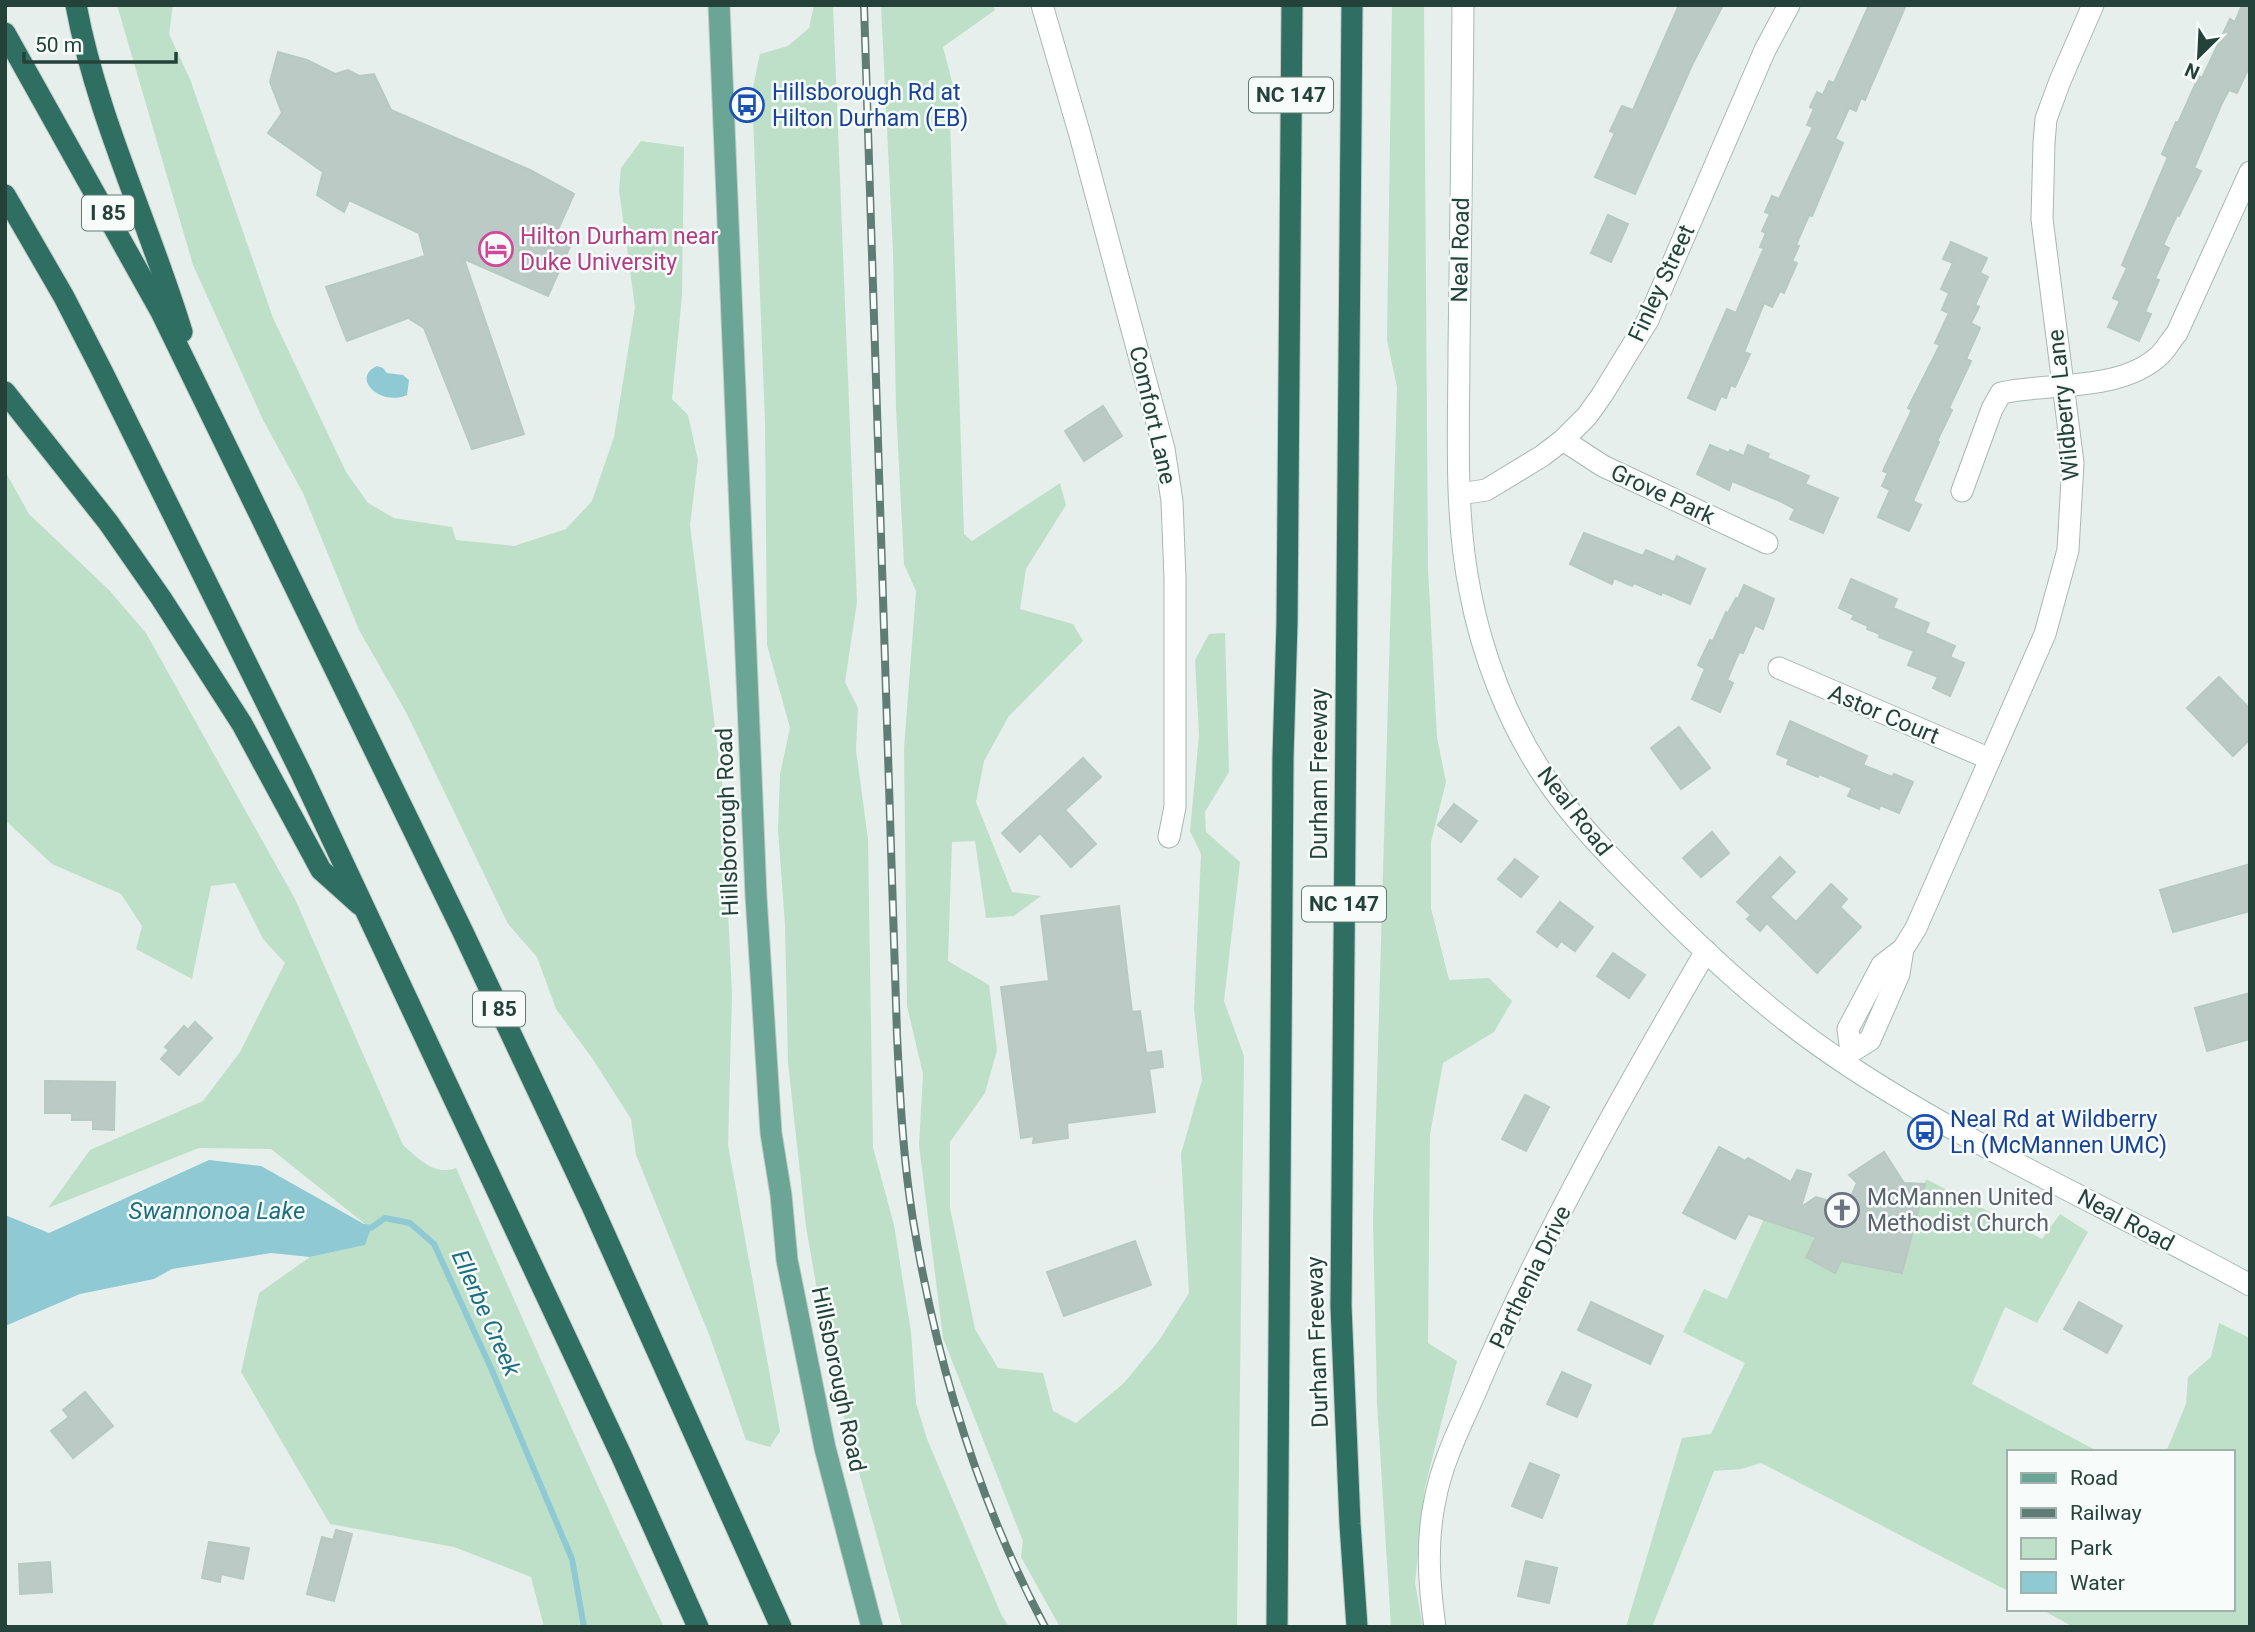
<svg xmlns="http://www.w3.org/2000/svg" width="2255" height="1632" viewBox="0 0 2255 1632" font-family="Roboto,sans-serif">
	<rect width="100%" height="100%" fill="#e6efeb"/>
	<g fill="#bfe0c8">
		<polygon points="117,5 173,5 169,34 190,79 273,318 346,472 368,503 394,518 452,527 456,540 514,546 566,529 592,501 614,437 635,307 619,190 621,168 641,141 684,147 682,296 672,399 688,415 698,460 690,525 722,783 732,995 728,1145 780,1431 770,1447 746,1440 710,1337 636,1155 631,1119 592,1058 556,1009 537,957 508,924 406,712 359,630 303,493 263,420 193,265"/>
		<polygon points="814,5 833,5 857,602 845,682 858,708 856,750 868,839 873,1147 894,1225 911,1332 916,1403 927,1439 1001,1614 1009,1627 902,1627 832,1375 806,1227 788,1063 785,925 778,830 780,774 790,728 767,645 765,422 752,92 760,54 788,46 809,28"/>
		<polygon points="881,5 993,5 995,10 943,47 960,112 950,121 964,534 972,541 1060,483 1066,505 1026,569 1020,609 1073,624 1083,641 1009,716 984,761 976,802 1012,892 1041,896 1014,916 986,918 975,841 952,842 948,961 989,985 997,1050 985,1093 950,1142 950,1208 975,1329 998,1368 1043,1373 1053,1411 1076,1423 1124,1383 1160,1339 1189,1293 1181,1154 1202,1080 1194,1009 1201,854 1190,831 1199,735 1195,660 1209,634 1225,633 1229,772 1205,812 1206,832 1240,862 1224,1001 1244,1056 1237,1627 1060,1627 1021,1557 1023,1541 943,1338 919,1145 923,1074 907,1006 904,748 916,591 904,564 896,408 893,252"/>
		<polygon points="1392,5 1424,5 1428,569 1437,737 1446,782 1431,842 1431,908 1449,980 1489,978 1512,1001 1494,1032 1443,1063 1430,1134 1428,1343 1457,1361 1425,1487 1415,1583 1423,1627 1391,1627 1377,1402 1373,1220 1397,387 1387,340"/>
		<path d="M5,471L29,514L109,590L146,633L295,899L403,1145C419,1159 434,1176 456,1168C524,1322 591,1475 664,1627H544L531,1577L454,1547L330,1524L241,1372L259,1293L310,1257L364,1245L370,1228L271,1149L199,1148L48,1208L90,1150L203,1101L240,1052L285,963L263,939L235,883L211,886L192,979L136,949L142,926L121,894L52,864L5,820Z"/>
		<polygon points="1926,1179 2042,1239 2060,1214 2088,1232 2037,1323 2005,1307 1972,1384 2099,1452 2008,1452 2008,1591 1761,1463 1741,1469 1714,1471 1652,1627 1626,1627 1682,1438 1711,1434 1745,1363 1683,1332 1704,1289 1727,1299 1764,1219 1816,1237 1806,1257 1833,1272 1843,1257 1852,1264 1902,1273"/>
		<polygon points="2219,1323 2250,1338 2250,1627 2073,1627 2041,1609 2232,1609 2232,1452 2166,1452 2186,1404 2188,1377 2211,1357"/>
	</g>
	<g fill="#8ec9d4">
		<path d="M377,366L383,368L387,373L403,375L409,380L407,395C381,407 350,378 377,366Z"/>
		<polygon points="209,1160 261,1166 371,1228 365,1245 310,1257 271,1253 172,1269 154,1279 80,1294 5,1326 5,1215 49,1233"/>
	</g>
	<g fill="none" stroke-linecap="round" stroke-linejoin="round">
		<polyline stroke="#8ec9d4" stroke-width="6" points="365,1227 371,1228 385,1218 410,1223 434,1244 491,1368 572,1559 584,1627"/>
	</g>
	<g fill="#bbcac4" stroke="#b8c9c2" stroke-width="2">
		<polygon points="1679,5 1723,5 1692,65 1635,194 1595,177 1615,133 1610,131 1622,106 1633,110"/>
		<polygon points="1869,5 1906,5 1865,100 1861,98 1856,111 1849,108 1835,139 1843,143 1812,216 1809,215 1796,245 1799,246 1792,261 1797,263 1784,293 1780,291 1772,307 1764,303 1744,352 1750,354 1735,387 1731,385 1726,398 1721,396 1715,410 1688,398 1727,309 1736,313 1764,248 1760,247 1766,233 1762,231 1770,214 1765,212 1772,196 1779,199 1813,127 1807,125 1814,109 1810,107 1817,92 1823,95 1829,81 1834,83"/>
		<polygon points="2242,5 2250,5 2250,65 2237,93 2229,90 2222,103 2194,168 2201,171 2179,216 2177,215 2163,245 2169,248 2155,279 2159,280 2145,312 2151,314 2139,341 2108,327 2120,301 2113,298 2127,268 2122,265 2168,157 2162,154 2176,122 2178,123 2199,76 2202,78 2230,19 2235,22"/>
		<polygon points="278,52 307,60 335,74 348,70 359,76 374,74 391,110 530,170 574,194 556,234 572,242 548,296 464,259 524,434 472,449 424,328 408,318 347,341 326,287 425,256 419,233 349,200 344,212 317,195 323,172 268,133 282,113 270,82"/>
		<polygon points="1608,215 1628,224 1611,262 1591,253"/>
		<polygon points="1951,242 1987,258 1980,273 1988,277 1975,305 1979,307 1971,323 1980,328 1966,359 1971,361 1949,408 1952,410 1937,441 1939,442 1913,501 1921,505 1909,531 1878,517 1890,490 1882,486 1888,473 1883,471 1912,410 1908,408 1940,345 1935,343 1949,313 1942,310 1949,293 1941,289 1953,263 1943,259"/>
		<polygon points="1103,406 1122,436 1084,461 1065,431"/>
		<polygon points="1710,445 1729,453 1730,450 1744,456 1748,445 1769,454 1767,458 1809,476 1805,484 1838,498 1823,533 1790,519 1795,509 1782,502 1732,481 1729,490 1697,474"/>
		<polygon points="1584,533 1643,556 1646,550 1674,562 1677,556 1705,569 1690,604 1662,592 1661,595 1634,583 1632,586 1614,578 1612,584 1570,564"/>
		<polygon points="1851,579 1897,599 1893,608 1929,623 1925,633 1955,646 1950,657 1964,663 1950,696 1933,688 1938,677 1908,665 1914,651 1879,637 1880,634 1867,629 1868,626 1852,619 1854,615 1839,608"/>
		<polygon points="1744,585 1774,599 1763,629 1755,625 1743,653 1739,652 1727,680 1733,683 1720,712 1692,699 1705,669 1698,665 1710,640 1713,641 1726,612 1728,613 1736,598 1738,599"/>
		<polygon points="2219,677 2250,709 2250,739 2233,756 2187,708"/>
		<polygon points="1790,721 1867,756 1863,765 1892,777 1894,774 1913,782 1899,813 1880,805 1879,809 1848,796 1852,788 1819,774 1818,777 1787,764 1789,759 1777,754"/>
		<polygon points="1679,727 1710,768 1681,789 1651,748"/>
		<polygon points="1083,758 1101,777 1065,810 1096,844 1071,867 1040,833 1020,852 1002,833"/>
		<polygon points="1454,804 1477,821 1461,842 1438,825"/>
		<polygon points="1712,832 1729,853 1701,877 1683,858"/>
		<polygon points="1780,857 1795,872 1770,897 1796,922 1831,884 1847,899 1840,907 1861,927 1817,973 1767,923 1760,931 1747,919 1751,915 1737,902"/>
		<polygon points="1515,859 1538,877 1521,897 1498,879"/>
		<polygon points="2250,864 2250,911 2173,932 2160,890"/>
		<polygon points="1560,902 1593,927 1575,951 1561,941 1557,947 1537,932"/>
		<polygon points="1119,906 1132,1012 1140,1011 1146,1053 1161,1051 1163,1067 1149,1069 1155,1112 1067,1123 1068,1138 1033,1143 1034,1136 1021,1138 1001,987 1049,981 1041,916"/>
		<polygon points="1613,953 1645,975 1629,998 1597,976"/>
		<polygon points="2250,993 2250,1039 2207,1051 2195,1008"/>
		<polygon points="195,1022 212,1038 179,1075 161,1059 169,1050 165,1047 184,1026 188,1030"/>
		<polygon points="45,1081 115,1082 114,1130 93,1129 93,1120 72,1120 72,1113 45,1113"/>
		<polygon points="1525,1095 1549,1107 1526,1151 1502,1139"/>
		<polygon points="1719,1147 1745,1161 1748,1158 1791,1182 1797,1170 1811,1174 1801,1207 1816,1197 1847,1206 1857,1183 1849,1175 1884,1152 1904,1183 1925,1184 1902,1273 1841,1261 1835,1273 1806,1257 1816,1237 1748,1214 1735,1239 1683,1213"/>
		<polygon points="1135,1241 1151,1285 1064,1316 1047,1272"/>
		<polygon points="1591,1302 1663,1336 1650,1364 1578,1330"/>
		<polygon points="2079,1302 2122,1326 2107,1353 2064,1329"/>
		<polygon points="1562,1372 1591,1385 1577,1417 1547,1404"/>
		<polygon points="85,1392 113,1426 73,1458 51,1431 69,1417 63,1410"/>
		<polygon points="1530,1463 1559,1475 1542,1518 1512,1506"/>
		<polygon points="336,1530 352,1534 334,1601 307,1594 322,1537 333,1540"/>
		<polygon points="209,1542 249,1548 243,1579 221,1574 220,1582 202,1578"/>
		<polygon points="1526,1561 1557,1568 1549,1603 1518,1596"/>
		<polygon points="50,1562 52,1592 20,1594 19,1564"/>
	</g>
	<g fill="none" stroke-linecap="round" stroke-linejoin="round">
		<g stroke="#a8b8b2" stroke-width="23">
			<g id="street">
				<polyline points="1042,5 1080,135 1164,449 1172,501 1175,578 1175,807 1169,837"/>
				<polyline points="1563,440 1603,466 1767,543"/>
				<path d="M1962,491L1992,409L2001,393C2051,382 2121,392 2160,355C2166,349 2171,340 2177,333L2250,172"/>
				<polyline points="1460,494 1486,490 1542,456 1563,440 1587,416 1602,395 1648,320 1765,50 1789,5"/>
				<polyline points="1779,668 1990,759"/>
				<polyline points="1851,1052 1848,1029 1882,965 1903,949 1916,928 2045,634 2068,550 2073,463 2042,219 2044,143 2046,119 2060,81 2093,5"/>
				<polyline points="1846,1063 1851,1052 1870,1040 1899,974 1903,949"/>
				<path d="M1435,1627C1429,1585 1426,1542 1435,1500C1443,1456 1467,1414 1484,1372C1547,1227 1627,1087 1706,951"/>
			</g>
		</g>
		<g stroke="#a4bbb3" stroke-width="23">
			<path id="secondary" d="M1463,5C1462,120 1461,234 1459,349C1459,429 1454,512 1470,591C1482,655 1508,722 1544,776C1572,818 1607,854 1643,890C1705,953 1771,1015 1846,1064C1974,1149 2116,1211 2250,1285"/>
		</g>
		<g stroke="#c2cac8" stroke-width="23">
			<polyline id="primary" points="719,5 756,896 771,1133 781,1195 787,1260 825,1448 872,1627"/>
		</g>
		<g stroke="#c2cac8" stroke-width="23">
			<g id="highway">
				<path d="M76,5C97,118 149,223 182,332"/>
				<polyline points="1352,5 1341,1306 1350,1524 1357,1627"/>
				<polyline points="5,33 161,312 462,930 592,1206 781,1627"/>
				<polyline points="5,195 64,297 102,371 301,773 622,1457 698,1627"/>
				<polyline points="5,392 108,522 161,598 242,724 321,870 360,905"/>
				<polyline points="1277,1627 1283,757 1287,623 1292,5"/>
			</g>
		</g>
		<use href="#street" stroke="#fff" stroke-width="21"/>
		<use href="#secondary" stroke="#fff" stroke-width="21"/>
		<use href="#primary" stroke="#6aa596" stroke-width="21"/>
		<use href="#highway" stroke="#2f6f62" stroke-width="21"/>
		<g stroke="#5f7d75" stroke-width="8">
			<path id="rail" d="M864,5L897,1035C900,1097 903,1159 913,1220C936,1360 978,1501 1045,1627"/>
		</g>
		<use href="#rail" stroke="#f7fbf9" stroke-width="5" stroke-dasharray="16" stroke-linecap="butt"/>
	</g>
	<defs>
		<g id="bus-ring" transform="scale(1.75)"><circle r="9.5" fill="#f7fbf9" stroke="#1a4fb4" stroke-width="1.5"/><path d="M-5-6H5V4H4V6H2V4H-2V6H-4V4H-5ZM-3.5-4V0h7V-4ZM-3.5 1.2v1.5H-2V1.2ZM2 1.2v1.5H3.5V1.2Z" fill="#1a4fb4"/></g>
		<g id="hotel-ring" transform="scale(1.75)"><circle r="9.5" fill="#f7fbf9" stroke="#d1479c" stroke-width="1.5"/><path d="M-6-4.5h1.5V1H6V5H4.5V3h-9V5H-6ZM-4 0a1.8 1.8 0 1 1 3.6 0ZM.5 0V-2.5h3Q6-2.5 6 0Z" fill="#d1479c"/></g>
		<g id="church-ring" transform="scale(1.75)"><circle r="9.5" fill="#f7fbf9" stroke="#6b7280" stroke-width="1.5"/><path d="M-1.2-6h2.4v3.5h3.3v2.4h-3.3V6h-2.4V-.1h-3.3v-2.4h3.3Z" fill="#6b7280"/></g>
	</defs>
	<g fill-rule="evenodd">
		<use href="#bus-ring" x="747" y="105"/>
		<use href="#hotel-ring" x="496" y="249"/>
		<use href="#bus-ring" x="1925" y="1132"/>
		<use href="#church-ring" x="1842" y="1210"/>
	</g>
	<g text-anchor="middle" stroke-width="5" stroke-linejoin="round" paint-order="stroke">
		<g fill="#f7fbf9" stroke="#637a73" stroke-width="2">
			<rect x="1249" y="77.5" width="84" height="35" rx="5"/>
			<rect x="82" y="195.5" width="52" height="35" rx="5"/>
			<rect x="1302" y="886.5" width="84" height="35" rx="5"/>
			<rect x="473" y="991.5" width="52" height="35" rx="5"/>
		</g>
		<g font-size="21" font-weight="bold" fill="#24423a">
			<text x="1291" y="102">NC 147</text>
			<text x="108" y="220">I 85</text>
			<text x="1344" y="911">NC 147</text>
			<text x="499" y="1016">I 85</text>
		</g>
		<g font-size="23" fill="#164399" stroke="#f7fbf9" text-anchor="start">
			<text x="772" y="100">Hillsborough Rd at<tspan x="772" dy="26">Hilton Durham (EB)</tspan></text>
			<text x="1950" y="1127">Neal Rd at Wildberry<tspan x="1950" dy="26">Ln (McMannen UMC)</tspan></text>
		</g>
		<g font-size="23" fill="#b23c85" stroke="#f7fbf9" text-anchor="start">
			<text x="520" y="244">Hilton Durham near<tspan x="520" dy="26">Duke University</tspan></text>
		</g>
		<g font-size="23" fill="#24423a" stroke="#f7fbf9">
			<text transform="translate(1460 250) rotate(-89)" y="8">Neal Road</text>
			<text transform="translate(1661 283) rotate(-65)" y="8">Finley Street</text>
			<text transform="translate(2063 405) rotate(-96)" y="8">Wildberry Lane</text>
			<text transform="translate(1153 415) rotate(77)" y="8">Comfort Lane</text>
			<text transform="translate(1663 494) rotate(25)" y="8">Grove Park</text>
			<text transform="translate(1884 714) rotate(23)" y="8">Astor Court</text>
			<text transform="translate(1319 774) rotate(-90)" y="8">Durham Freeway</text>
			<text transform="translate(1575 811) rotate(52)" y="8">Neal Road</text>
			<text transform="translate(727 822) rotate(-92)" y="8">Hillsborough Road</text>
			<text transform="translate(2126 1220) rotate(28)" y="8">Neal Road</text>
			<text transform="translate(1530 1277) rotate(-64)" y="8">Parthenia Drive</text>
			<text transform="translate(1317 1342) rotate(-92)" y="8">Durham Freeway</text>
			<text transform="translate(839 1379) rotate(78)" y="8">Hillsborough Road</text>
		</g>
		<g font-size="23" fill="#5b616d" stroke="#f7fbf9" text-anchor="start">
			<text x="1867" y="1205">McMannen United<tspan x="1867" dy="26">Methodist Church</tspan></text>
		</g>
		<g font-size="24" font-style="italic" fill="#1c6f80" stroke="#f7fbf9">
			<text x="217" y="1219">Swannonoa Lake</text>
			<text transform="translate(486 1313) rotate(66)" y="8">Ellerbe Creek</text>
		</g>
	</g>
	<rect width="2255" height="1632" fill="none" stroke="#24423a" stroke-width="14"/>
	<rect x="2007" y="1450" width="228" height="161" fill="#f7fbf9" stroke="#a3b1ad" stroke-width="2"/>
	<rect x="2021" y="1473" width="35" height="10" fill="#6aa596" stroke="#a3b1ad" stroke-width="2"/>
	<text x="2070" y="1485" font-size="21" fill="#24423a">Road</text>
	<rect x="2021" y="1508" width="35" height="10" fill="#5f7d75" stroke="#a3b1ad" stroke-width="2"/>
	<text x="2070" y="1520" font-size="21" fill="#24423a">Railway</text>
	<rect x="2021" y="1538" width="35" height="21" fill="#bfe0c8" stroke="#a3b1ad" stroke-width="2"/>
	<text x="2070" y="1555" font-size="21" fill="#24423a">Park</text>
	<rect x="2021" y="1572" width="35" height="21" fill="#8ec9d4" stroke="#a3b1ad" stroke-width="2"/>
	<text x="2070" y="1590" font-size="21" fill="#24423a">Water</text>
	<g transform="translate(2199 56) rotate(204)" stroke="#f7fbf9" stroke-width="5" paint-order="stroke">
	<path d="M0-5L12 26L0 18L-12 26Z" fill="#24423a"/>
	<text y="-10" font-size="19" font-weight="bold" text-anchor="middle" fill="#24423a">N</text>
	</g>
	<path d="M24 52v10h152v-10" fill="none" stroke="#24423a" stroke-width="3.5"/>
	<text x="35" y="52" font-size="21" fill="#24423a" stroke="#f7fbf9" stroke-width="5" paint-order="stroke">50 m</text>
</svg>
